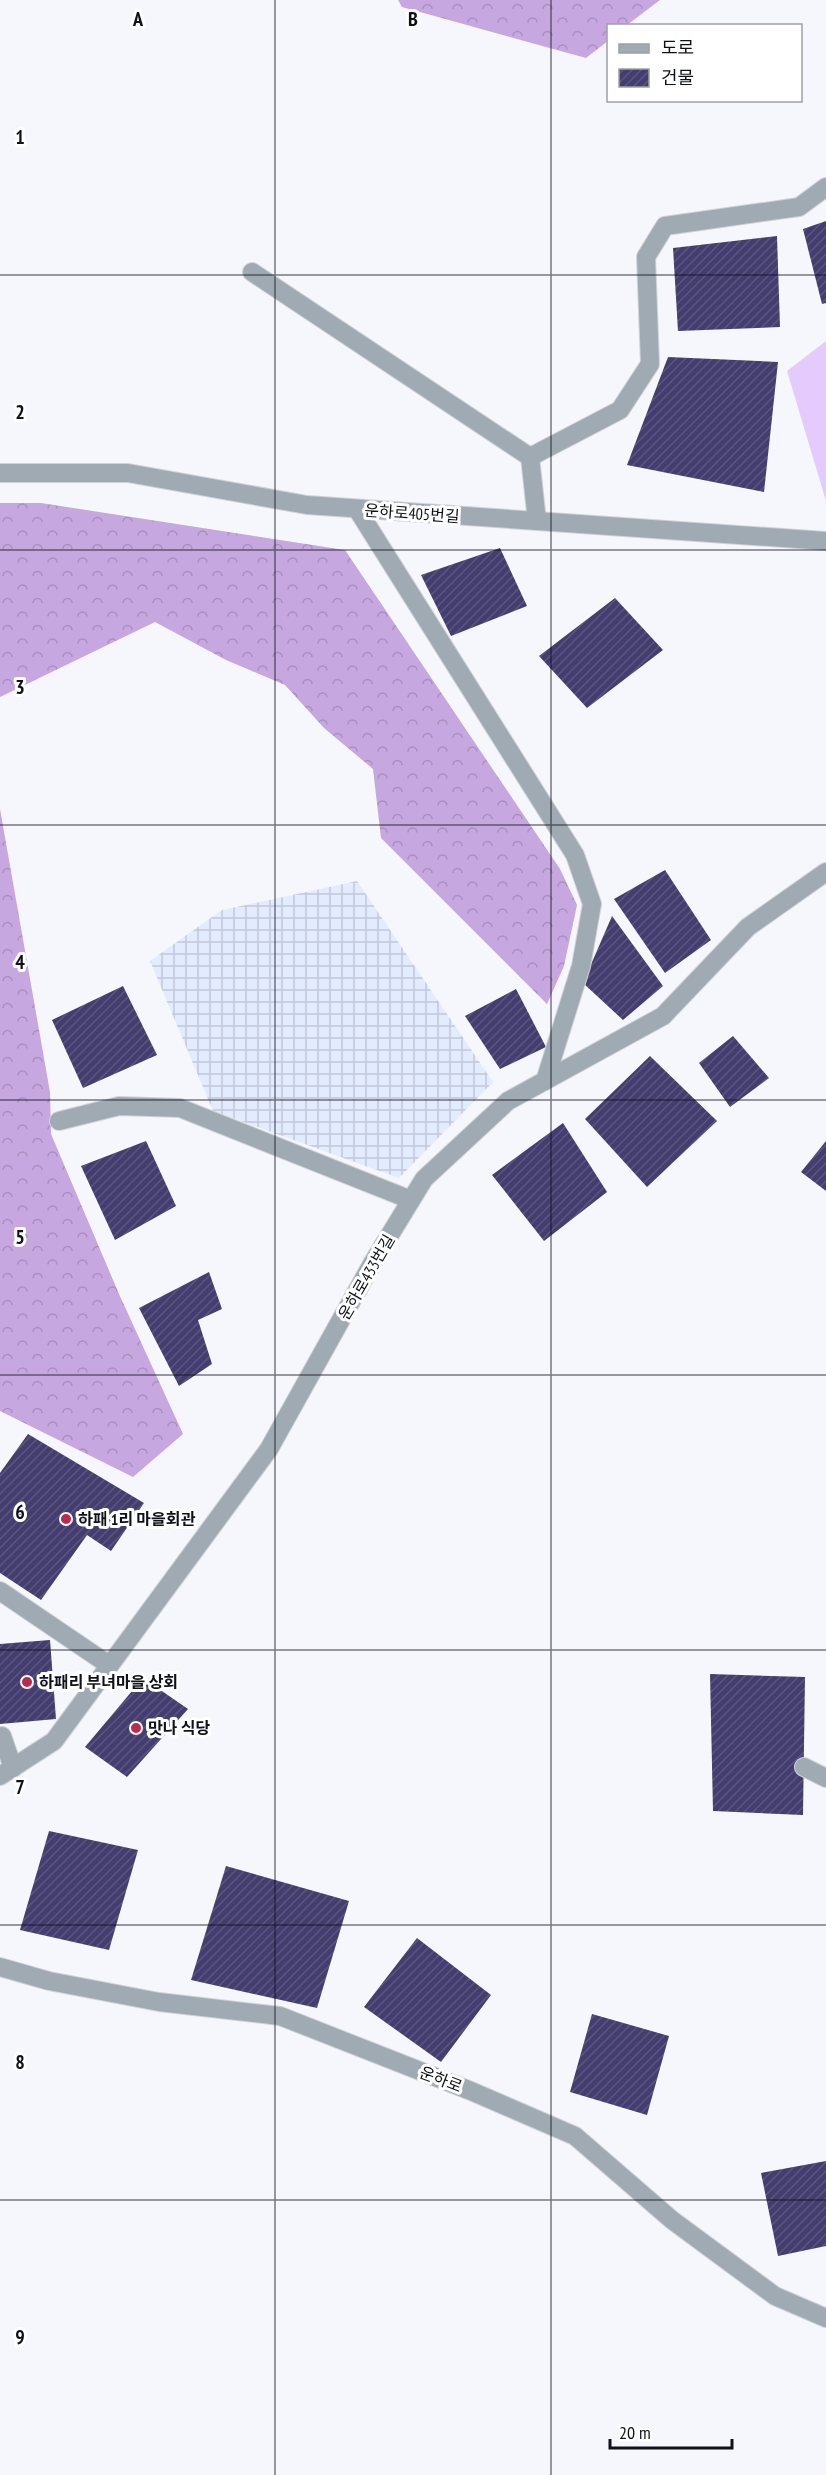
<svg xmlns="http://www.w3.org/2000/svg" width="826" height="2475" viewBox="0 0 826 2475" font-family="'PT Sans Narrow','Noto Sans KR',sans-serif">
	<defs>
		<pattern id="industrial-grid" width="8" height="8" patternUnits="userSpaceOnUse" patternTransform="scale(1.5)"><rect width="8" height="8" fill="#e3ebfe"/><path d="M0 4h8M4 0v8" fill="none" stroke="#c2c8d9"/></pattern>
		<pattern id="forest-crowns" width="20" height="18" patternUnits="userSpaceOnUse" patternTransform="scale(1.5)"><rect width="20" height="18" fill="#c6a7df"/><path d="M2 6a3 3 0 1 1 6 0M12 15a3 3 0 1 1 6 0" fill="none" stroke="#a98fbf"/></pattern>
		<pattern id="building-hatch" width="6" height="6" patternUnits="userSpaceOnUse" patternTransform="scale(1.5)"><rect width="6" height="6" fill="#443d70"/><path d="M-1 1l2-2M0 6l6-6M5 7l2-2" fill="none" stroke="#5b567f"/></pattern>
	</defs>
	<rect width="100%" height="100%" fill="#f5f7fc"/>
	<polygon fill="url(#industrial-grid)" points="357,881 493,1082 399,1178 213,1111 150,961 222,910"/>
	<g fill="url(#forest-crowns)">
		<polygon points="398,0 660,0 627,25 608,26 608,41 586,58 402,7"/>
		<polygon points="0,503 41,503 345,550 560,869 577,905 564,966 547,1004 381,838 373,769 324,728 285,685 226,660 155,622 0,697"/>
		<polygon points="0,809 50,1092 51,1134 119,1294 183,1434 133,1477 0,1411"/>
	</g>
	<polygon fill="#e5cafd" points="826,341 826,501 787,371"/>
	<g fill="url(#building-hatch)">
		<polygon points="826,221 826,303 822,304 803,229"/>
		<polygon points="777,236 780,327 678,331 673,248"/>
		<polygon points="668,357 778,362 764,492 627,465"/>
		<polygon points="500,548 527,606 451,636 421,575"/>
		<polygon points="615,598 663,650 587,708 539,656"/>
		<polygon points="665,870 711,940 665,973 614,899"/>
		<polygon points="612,916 663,986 623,1020 583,983"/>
		<polygon points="123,986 157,1055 83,1088 52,1020"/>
		<polygon points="516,989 546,1047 500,1069 465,1016"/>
		<polygon points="733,1036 769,1078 730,1107 699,1063"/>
		<polygon points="650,1056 717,1121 647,1187 585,1119"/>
		<polygon points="563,1123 607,1192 544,1241 492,1175"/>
		<polygon points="146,1141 176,1206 115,1240 81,1166"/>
		<polygon points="826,1141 826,1191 801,1172"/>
		<polygon points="209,1272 222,1309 198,1320 212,1364 179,1386 139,1308"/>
		<polygon points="28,1434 144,1503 111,1551 87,1535 41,1600 0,1573 0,1473"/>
		<polygon points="50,1640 56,1719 0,1724 0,1644"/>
		<polygon points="710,1674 805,1677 803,1815 713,1811"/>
		<polygon points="143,1678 188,1709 127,1777 85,1747"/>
		<polygon points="49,1831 138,1850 109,1950 20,1930"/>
		<polygon points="226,1866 349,1901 317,2008 191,1980"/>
		<polygon points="417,1938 491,1995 441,2062 364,2007"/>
		<polygon points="592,2014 669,2036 647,2115 570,2092"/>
		<polygon points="826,2161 826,2246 778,2256 761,2173"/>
	</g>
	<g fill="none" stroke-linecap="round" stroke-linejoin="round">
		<g stroke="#d0d2d8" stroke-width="20">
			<g id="lane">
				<polyline points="252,272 530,457 537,521"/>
				<polyline points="530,457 620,410 650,364 646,257 665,226 799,207 826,187"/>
				<polyline points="59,1121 119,1106 180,1108 411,1200"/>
				<polyline points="0,1591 109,1665"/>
			</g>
		</g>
		<g stroke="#d0d2d8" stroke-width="20">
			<g id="street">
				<polyline points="0,473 128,473 307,505 826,541"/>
				<polyline points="357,509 575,855 592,904 581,966 545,1081"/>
				<polyline points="2,1736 13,1768"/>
				<polyline points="804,1767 826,1778"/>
				<polyline points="0,1776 54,1741 269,1449 372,1264 424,1179 508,1101 663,1016 748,927 826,872"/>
				<polyline points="0,1967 49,1981 159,2002 280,2016 471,2091 575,2136 672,2220 775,2296 826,2318"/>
			</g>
		</g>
		<use href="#lane" stroke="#a0aab2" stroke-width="18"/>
		<use href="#street" stroke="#a0aab2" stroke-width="18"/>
	</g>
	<path fill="none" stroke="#0e1119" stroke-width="1.5" stroke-opacity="0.55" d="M275,0V2475M551,0V2475M0,275H826M0,550H826M0,825H826M0,1100H826M0,1375H826M0,1650H826M0,1925H826M0,2200H826"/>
	<g fill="#bb2a4e" stroke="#fff" stroke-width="2">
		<circle cx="66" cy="1519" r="6"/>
		<circle cx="27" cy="1682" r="6"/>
		<circle cx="136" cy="1728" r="6"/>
	</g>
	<g text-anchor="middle" stroke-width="6" stroke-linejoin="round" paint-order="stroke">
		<g font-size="16" fill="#0e1119" stroke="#fff">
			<text transform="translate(412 513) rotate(4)" y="6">운하로405번길</text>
			<text transform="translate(366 1277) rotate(-60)" y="6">운하로433번길</text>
			<text transform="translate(441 2079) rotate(21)" y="6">운하로</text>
		</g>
		<g font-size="16" font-weight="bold" fill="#0e1119" stroke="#fff" text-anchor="start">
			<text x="78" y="1525">하패 1리 마을회관</text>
			<text x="39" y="1688">하패리 부녀마을 상회</text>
			<text x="148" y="1734">맛나 식당</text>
		</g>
	</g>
	<g font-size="20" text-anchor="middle" font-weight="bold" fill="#0e1119" stroke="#fff" stroke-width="6" stroke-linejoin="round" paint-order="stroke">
		<text x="138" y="26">A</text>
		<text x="413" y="26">B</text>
		<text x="20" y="144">1</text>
		<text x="20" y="419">2</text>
		<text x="20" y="694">3</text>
		<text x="20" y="969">4</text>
		<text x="20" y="1244">5</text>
		<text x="20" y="1519">6</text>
		<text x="20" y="1794">7</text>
		<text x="20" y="2069">8</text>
		<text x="20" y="2344">9</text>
	</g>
	<rect x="607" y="24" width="195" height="78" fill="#ffffff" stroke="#9fa0a3" stroke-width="1.5"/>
	<rect x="619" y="44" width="30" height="9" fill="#a0aab2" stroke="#9fa0a3" stroke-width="1.5"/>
	<text x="661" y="54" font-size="18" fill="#0e1119">도로</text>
	<rect x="619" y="69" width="30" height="18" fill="url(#building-hatch)" stroke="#9fa0a3" stroke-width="1.5"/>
	<text x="661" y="84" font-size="18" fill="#0e1119">건물</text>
	<path d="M610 2439v9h122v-9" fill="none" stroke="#0e1119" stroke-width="3"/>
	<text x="619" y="2439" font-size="18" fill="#0e1119" stroke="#ffffff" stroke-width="4.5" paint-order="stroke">20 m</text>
</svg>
